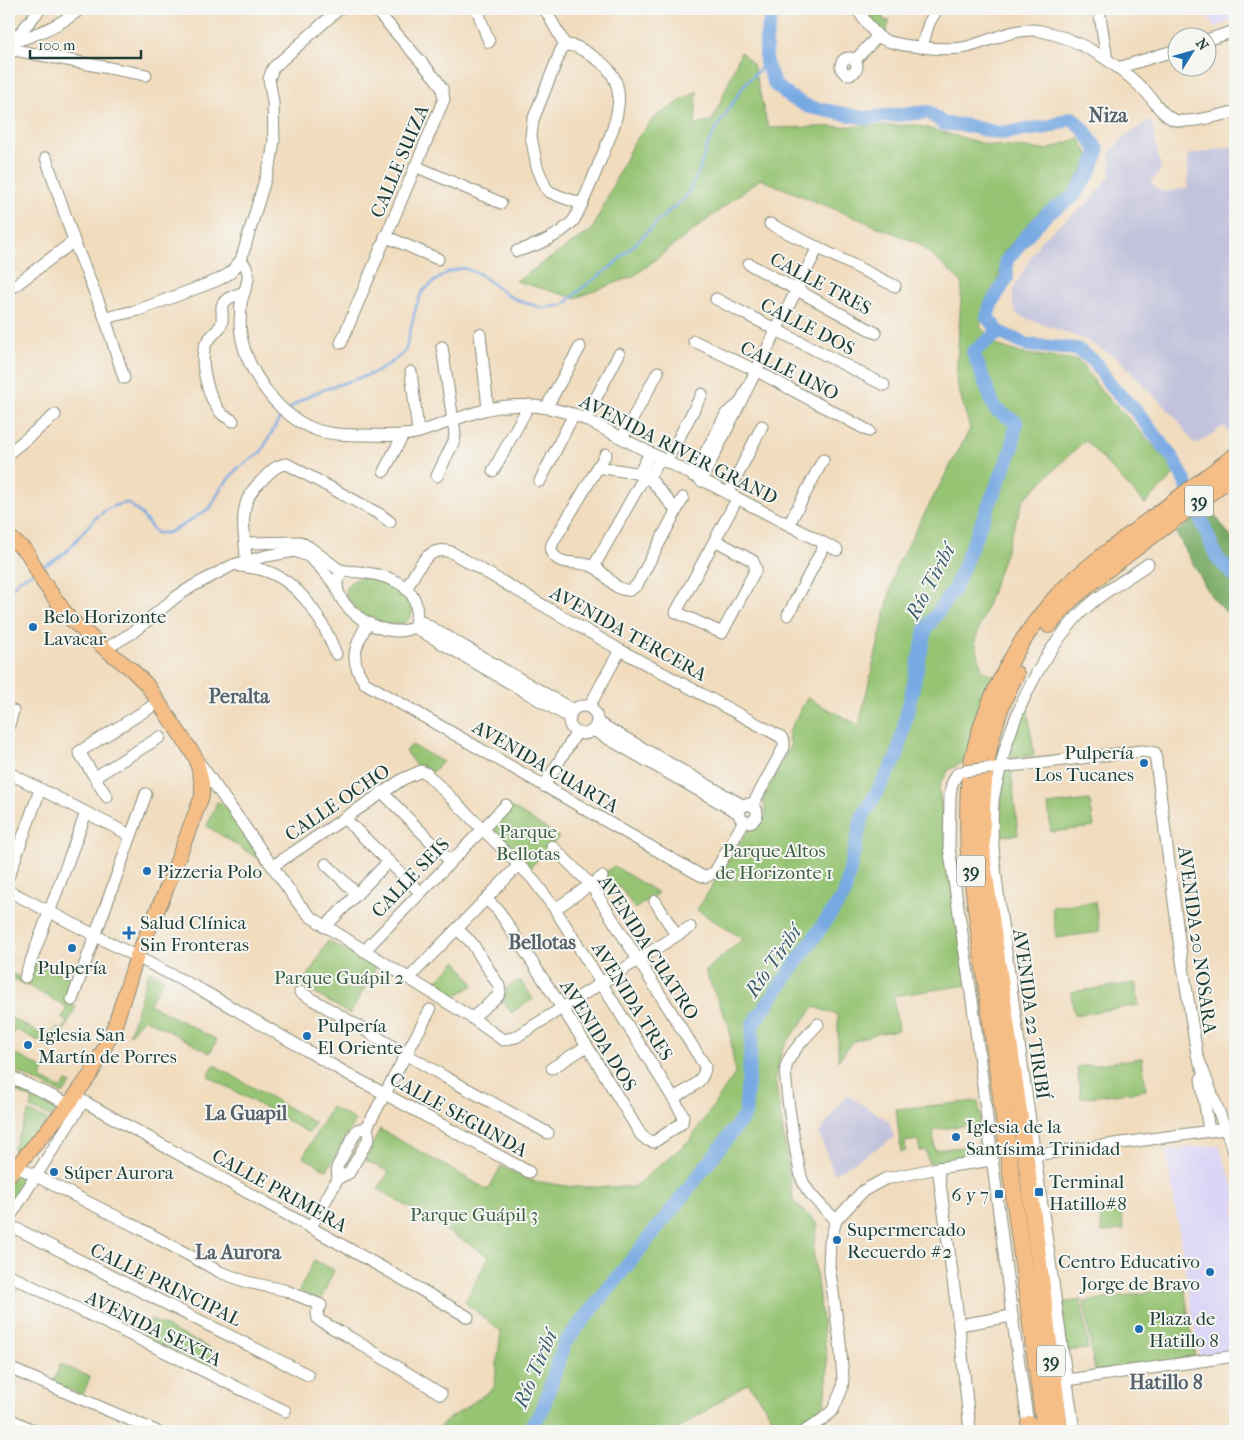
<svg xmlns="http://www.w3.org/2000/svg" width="1244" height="1440" viewBox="0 0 1244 1440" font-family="'IM FELL French Canon',serif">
	<rect width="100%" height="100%" fill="#f6f6f2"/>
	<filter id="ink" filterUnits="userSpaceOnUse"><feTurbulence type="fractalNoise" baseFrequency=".02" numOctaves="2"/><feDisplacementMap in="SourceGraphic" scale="10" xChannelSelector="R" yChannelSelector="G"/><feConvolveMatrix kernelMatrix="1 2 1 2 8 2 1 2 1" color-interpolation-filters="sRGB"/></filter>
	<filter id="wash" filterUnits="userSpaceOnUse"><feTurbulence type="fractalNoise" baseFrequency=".0096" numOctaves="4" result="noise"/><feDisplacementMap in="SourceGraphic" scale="20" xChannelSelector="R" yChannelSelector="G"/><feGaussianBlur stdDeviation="1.12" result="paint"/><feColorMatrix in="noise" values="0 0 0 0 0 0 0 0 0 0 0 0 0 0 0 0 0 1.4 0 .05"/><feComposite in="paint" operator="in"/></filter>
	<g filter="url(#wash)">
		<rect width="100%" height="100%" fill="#f1dcbe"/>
		<g fill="#dcd6f6">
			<polygon points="1221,9 1235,9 1235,19 1214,28 1208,15"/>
			<polygon points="1219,1145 1235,1191 1235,1352 1199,1356 1166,1150"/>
		</g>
		<g fill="#c2c2dc">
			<polygon points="1151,120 1161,170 1151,182 1157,189 1164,192 1188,188 1188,155 1235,146 1235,433 1232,435 1224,426 1195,445 1176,418 1116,357 1083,339 1017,315 1013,305 1013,289 1041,240 1092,199 1111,174 1110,153 1125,136"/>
			<polygon points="847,1095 889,1121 894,1138 834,1174 819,1133"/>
		</g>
		<g fill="#96c473" stroke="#5a8054" fill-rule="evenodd">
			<polygon points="861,9 870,9 870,12 883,11 883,20 890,21 885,35 874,26"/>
			<path d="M741,52L753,64L768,128L916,125L988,145L1047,150L1079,138L1090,157L1070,191L1041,210L1003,253L998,280L985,305L980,327L999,346L1023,354L1078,360L1102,392L1129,419L1177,472L1145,504L1085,440L1023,500L975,641L982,670L993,675L980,706L964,763L959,764L949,770L939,786L948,867L967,985L893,996L898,1030L876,1034L852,1042L838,1061V1015L814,1007L783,1047L775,1078L793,1201L818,1224L813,1249L828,1368L825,1404L784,1431H782L748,1383L675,1431H434L449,1419L494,1388L501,1332L465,1302L489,1256L378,1189L389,1172L365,1160L380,1129L488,1190L501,1166L529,1180L572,1187H634L690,1140L735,1074L729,1026L705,971L743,939L697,910L748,829C766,823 768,817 763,800L791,744L788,733L807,698L859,725L896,567L970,429L956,379L962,282L918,243L760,179L634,276L575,298L516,281L592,230L633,143L655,117L697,91L695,126L713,120Z"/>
			<path d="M365,577C379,581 430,600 406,622C396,624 381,626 371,621C352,610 329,583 365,577Z"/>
			<polygon points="1027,703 1034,755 1006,759"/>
			<polygon points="412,745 443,762 432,772 421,765 416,766 405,751"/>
			<polygon points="1011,768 1018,835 999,836 1000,807 1004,774"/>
			<polygon points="1090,800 1094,827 1051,832 1048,805"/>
			<polygon points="217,802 225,805 260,860 207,826"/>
			<polygon points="510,806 559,837 529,869 487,830"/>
			<polygon points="614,866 658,893 635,909 620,887 613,891 602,875"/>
			<polygon points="1095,902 1100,932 1056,938 1052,907"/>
			<polygon points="328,941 376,968 350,1014 302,986"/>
			<polygon points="457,961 474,985 452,998 432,985"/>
			<polygon points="36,963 71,978 64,1001 76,1007 55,1049 15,1029 9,1041 9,1017 45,1036 46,1034 53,1034 57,1028 62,1031 67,1022 62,1019 67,1007 9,976 9,972 29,982"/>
			<polygon points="149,971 164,978 149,1004 217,1040 210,1053 144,1018 129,1035"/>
			<polygon points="520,980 533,999 511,1013 502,998 506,992 506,988"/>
			<polygon points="1135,983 1139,1005 1074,1015 1071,992"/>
			<polygon points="9,1051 44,1069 41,1078 62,1089 66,1082 71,1084 63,1094 9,1068"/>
			<polygon points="1142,1058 1146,1090 1081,1098 1077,1067"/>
			<polygon points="214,1065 315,1123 309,1133 208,1076"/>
			<polygon points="9,1082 60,1105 51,1117 30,1108 33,1099 9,1089"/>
			<path d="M978,1101L985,1150L981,1155L928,1163L926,1150L920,1151L918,1140L905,1142L906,1151L901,1152L896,1109ZM977,1124L980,1145L935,1150L933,1130Z"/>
			<polygon points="331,1107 355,1120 327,1170 303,1157"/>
			<polygon points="29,1112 48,1120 21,1153 13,1149"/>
			<polygon points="18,1172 29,1178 9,1210 9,1184"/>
			<polygon points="1120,1205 1124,1230 1102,1232 1099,1208"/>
			<polygon points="314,1260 334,1270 320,1301 299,1291"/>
			<polygon points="1184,1287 1195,1357 1095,1372 1084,1302"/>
			<polygon points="1081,1300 1088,1349 1067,1351 1060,1303"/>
			<polygon points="150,1319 215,1351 208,1367 142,1337"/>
			<polygon points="60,1364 90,1377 83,1395 53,1383"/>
		</g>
		<polygon fill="#78aa65" stroke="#4c744c" points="1209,507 1235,543 1235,622 1211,596 1176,533"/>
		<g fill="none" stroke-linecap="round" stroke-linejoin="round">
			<g stroke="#77a9e3" stroke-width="2.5">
				<path d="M289,409C313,388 347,384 376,372C386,367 396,359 405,352L416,307L422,292L435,281L448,272L463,268L480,274L507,295L522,302L543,308L564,305L581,289L612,266L669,211L684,199L698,174L707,146L717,128L744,85L766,63"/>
				<path d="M40,568C50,563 61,557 69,549C85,530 101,504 128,503L140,513L156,533H167L182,526L211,507L221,488L237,469L261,452L280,418L283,415"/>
				<polyline points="9,591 18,581 33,572"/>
			</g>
			<g stroke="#77a9e3" stroke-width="14">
				<polyline points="773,9 766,39 766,63 775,85 792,98 809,107 865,118 928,112 944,124 964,125 999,133 1048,127 1072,118 1084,130 1098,151 1090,172 1073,197 1048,213 1028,234 1006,261 1007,278 991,304 987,317 999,332 1027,345 1077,349 1094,361 1112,387 1136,411 1172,457 1183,477 1217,558 1235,576"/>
				<polyline points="528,1431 542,1411 564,1344 686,1192 745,1115 753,1024 844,895 862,818 897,757 926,629 954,589 1012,449 1016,422 995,409 973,352 999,332"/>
			</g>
		</g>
	</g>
	<g filter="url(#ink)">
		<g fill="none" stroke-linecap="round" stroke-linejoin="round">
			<g stroke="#888c79" stroke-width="13">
				<g id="minor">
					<polyline points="477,9 489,42"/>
					<polyline points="545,9 565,45"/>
					<path d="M857,9C863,18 870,29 878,36C890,47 950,51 967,47C991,41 1016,26 1041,31C1080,39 1117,63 1145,91C1154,100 1162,116 1175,120C1191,124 1219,115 1235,112"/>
					<polyline points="1099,9 1107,60"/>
					<polyline points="14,40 40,9"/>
					<polyline points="1206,40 1235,31"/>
					<path d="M9,43C34,36 60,26 80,9"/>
					<polyline points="565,45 561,50 533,120 531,136 537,167 545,186 548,191 559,196 582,204"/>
					<polyline points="922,46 929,23 937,9"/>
					<polyline points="9,49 146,75"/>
					<circle cx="849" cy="66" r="8"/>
					<polyline points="855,60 878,36"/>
					<polyline points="1118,68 1176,50"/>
					<polyline points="46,158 74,241 105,318 124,378"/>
					<polyline points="415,166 501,203"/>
					<polyline points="770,224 895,286"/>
					<polyline points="385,236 438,259"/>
					<path d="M517,251C538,245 558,237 574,220C584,201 592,181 600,161C614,127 636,83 595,58C586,52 576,44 565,45"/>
					<path d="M241,260C255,276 245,285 241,303C240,309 241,315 240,321C240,363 275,414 314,429C329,435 350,435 366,435C383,435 400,437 416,433C440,426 463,415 488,409C521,402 554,406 585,419L837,550"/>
					<polyline points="749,264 876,333"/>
					<polyline points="9,290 74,241"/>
					<polyline points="716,299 884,385"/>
					<polyline points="105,318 139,310 218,280 230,273 241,260 271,160 274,141 273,102 269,79 273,68 339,9"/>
					<polyline points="480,334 488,409"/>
					<polyline points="694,341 757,371 869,431"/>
					<polyline points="341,343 444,99 442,88 436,79 375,9"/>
					<polyline points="411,372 418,432"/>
					<polyline points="547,406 580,347"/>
					<polyline points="585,419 619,354"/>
					<path d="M233,421C230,419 226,417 223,415C209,402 199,364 205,346C208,337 217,333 221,325C224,318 221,313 222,306C225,297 237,295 244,292"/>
					<polyline points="622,438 658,372"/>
					<polyline points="9,453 55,415"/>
					<path d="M606,454L552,544L551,551C560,569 580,559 594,567C607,573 614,592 630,590L637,585L683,498"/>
					<polyline points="666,462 702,394"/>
					<polyline points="597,467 636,473 652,481 676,510"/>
					<polyline points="384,471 403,435"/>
					<polyline points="493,471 529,405"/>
					<polyline points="437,476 454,441 455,434 442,347"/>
					<polyline points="693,476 726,414 738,405"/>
					<polyline points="644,477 641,470 650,453"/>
					<polyline points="540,481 574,414"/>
					<polyline points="701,481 818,247"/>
					<polyline points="728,494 762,426"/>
					<polyline points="789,524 823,460"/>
					<polyline points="715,540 753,561 756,569 722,633 676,612 737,499"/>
					<polyline points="246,543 300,542 309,547 338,569 344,571"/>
					<path d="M246,562C246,540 238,512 251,493C254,487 260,483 264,478C271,471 276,465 287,464L381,515L390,522"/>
					<path d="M240,566C247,567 255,568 263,570C300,581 323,620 336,654"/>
					<polyline points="594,566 644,477 650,475 660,459"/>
					<path d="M344,571C378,572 429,581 414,627C378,646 316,592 344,571Z"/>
					<path d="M406,589C417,571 426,544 451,552L620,650L781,737L784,742V747L752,806"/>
					<polyline points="788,615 825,544"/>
					<polyline points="417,619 573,710"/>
					<path d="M367,624C355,647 348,659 365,683L700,875L705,877L715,872L744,821"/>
					<polyline points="414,627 570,718"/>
					<polyline points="105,649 132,633 176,597 193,586 233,565 266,556 295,551 308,556 318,565 337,587"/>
					<circle cx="583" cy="720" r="14"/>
					<polyline points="589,707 620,650"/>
					<polyline points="597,722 744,806"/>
					<polyline points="9,725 13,711"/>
					<polyline points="593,730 740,814"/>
					<polyline points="198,761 299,904 311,917 472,1018 503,1040 516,1037 690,927"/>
					<polyline points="994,768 1142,751 1155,753 1180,948 1197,1055 1235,1154"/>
					<polyline points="965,771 957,774 952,784 950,795 949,847 973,1007 1012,1316 1029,1430"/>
					<polyline points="9,773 130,835"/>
					<polyline points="95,777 160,737"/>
					<polyline points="544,786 577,732"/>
					<polyline points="382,792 450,861"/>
					<polyline points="107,797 79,752 159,702"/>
					<circle cx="748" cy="813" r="9"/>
					<polyline points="344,818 420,892"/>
					<polyline points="326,864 357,894"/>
					<polyline points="273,866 403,779 421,771 426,773 532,878 555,909 673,1098"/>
					<polyline points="9,875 40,790"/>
					<polyline points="9,891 203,991 346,1073 529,1172"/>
					<path d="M486,899L498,910L587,1046L641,1135L647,1140L654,1142L682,1123L683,1115L673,1098C687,1090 705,1083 705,1066L591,885L552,846"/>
					<polyline points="655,901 676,935"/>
					<polyline points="555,909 602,877"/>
					<polyline points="325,927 388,862"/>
					<polyline points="457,929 472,943 499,986 500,992 498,996 472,1018"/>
					<polyline points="364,951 506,805"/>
					<polyline points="25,977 86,813"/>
					<polyline points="409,978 518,866"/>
					<polyline points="300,992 445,1077 548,1133"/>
					<polyline points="72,1000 146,794"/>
					<path d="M818,1024C808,1035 789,1053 786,1067C783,1078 798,1171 803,1182C810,1197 825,1209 836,1220"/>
					<polyline points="552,1068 587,1046"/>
					<polyline points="9,1076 69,1104"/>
					<polyline points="1201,1079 1209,1131"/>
					<polyline points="74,1096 385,1269 468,1317"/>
					<polyline points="1034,1155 1225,1129"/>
					<polyline points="16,1166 139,1228 220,1272 247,1282 284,1290 321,1305 317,1313 318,1319 322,1322 351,1338 441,1394"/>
					<polyline points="938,1168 959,1325 970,1431"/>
					<polyline points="338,1178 349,1173 369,1138 367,1127 430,1010"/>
					<polyline points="9,1218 83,1102"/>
					<polyline points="9,1225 308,1375"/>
					<polyline points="311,1227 338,1178 337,1167 357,1130 367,1127"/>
					<polyline points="9,1275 285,1411"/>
					<polyline points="959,1325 1012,1316"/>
					<polyline points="9,1368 156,1431"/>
					<polyline points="1067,1380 1235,1356"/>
					<polyline points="9,1419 35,1431"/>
					<polyline points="805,1431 823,1419 833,1410 842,1389 843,1378 840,1342 829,1265 830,1243 836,1220 863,1191 885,1179 938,1168 992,1160"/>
					<path d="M1074,1431L1000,910C996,875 990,839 993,804C993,794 997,784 999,774C1010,720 1038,660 1075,619C1095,596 1124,581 1148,564"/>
				</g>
			</g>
			<g stroke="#888c79" stroke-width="16">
				<polyline id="major" points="9,537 27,552 43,582 70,619 105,649 132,670 147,685 196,758 202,783 202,796 164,895 137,956 115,1025 101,1055 91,1074 69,1104 9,1175"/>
			</g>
			<g stroke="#888c79" stroke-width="18">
				<g id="highway">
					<polyline points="1049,625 1070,600 1106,570 1235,474"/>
					<path d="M1016,674C984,732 979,798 983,862L1027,1167L1060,1431"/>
					<polyline points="1029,1424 1032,1431"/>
					<path d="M1045,1431L969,854C968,828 967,802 970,775C979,711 1017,637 1062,591C1087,566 1116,546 1144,524C1175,502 1204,478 1235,456"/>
				</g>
			</g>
			<use href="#minor" stroke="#fff" stroke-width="11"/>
			<use href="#major" stroke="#f6be87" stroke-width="14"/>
			<use href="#highway" stroke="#f6be87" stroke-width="16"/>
			<g stroke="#888c79" stroke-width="13" stroke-linecap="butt">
				<polyline id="minor-bridge" points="965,771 990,768"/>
			</g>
			<use href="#minor-bridge" stroke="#fff" stroke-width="11"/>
		</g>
	</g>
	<g fill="#1f6fb2" stroke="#f6f6f2" stroke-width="2">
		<circle cx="33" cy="627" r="5"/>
		<circle cx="1144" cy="763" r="5"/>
		<circle cx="147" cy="871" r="5"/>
		<path d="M126.5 925.5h5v5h5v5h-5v5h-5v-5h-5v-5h5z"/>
		<circle cx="72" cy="948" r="5"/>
		<circle cx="307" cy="1036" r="5"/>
		<circle cx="28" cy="1045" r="5"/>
		<circle cx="956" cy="1137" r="5"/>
		<circle cx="54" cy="1172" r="5"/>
		<rect x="1034" y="1187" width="10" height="10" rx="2.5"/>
		<rect x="994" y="1189" width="10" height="10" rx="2.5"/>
		<circle cx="837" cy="1240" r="5"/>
		<circle cx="1210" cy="1272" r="5"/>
		<circle cx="1139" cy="1329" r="5"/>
	</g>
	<g text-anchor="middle" stroke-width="4" stroke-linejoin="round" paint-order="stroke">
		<g fill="#f6f6f2" stroke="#60746d" stroke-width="1">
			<rect x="1185" y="485.5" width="28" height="31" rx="4"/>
			<rect x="957" y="855.5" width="28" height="31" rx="4"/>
			<rect x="1037" y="1345.5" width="28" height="31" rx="4"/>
		</g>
		<g font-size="18" font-weight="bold" fill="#1f3d34">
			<text x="1199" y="507">39</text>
			<text x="971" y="877">39</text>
			<text x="1051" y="1367">39</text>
		</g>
		<g font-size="19" fill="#1f3d34" stroke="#f6f6f2">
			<text transform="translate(399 161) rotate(-67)" y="7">CALLE SUIZA</text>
			<text transform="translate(821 283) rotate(28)" y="7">CALLE TRES</text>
			<text transform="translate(808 326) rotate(27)" y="7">CALLE DOS</text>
			<text transform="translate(790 370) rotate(27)" y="7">CALLE UNO</text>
			<text transform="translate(679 449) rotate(27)" y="7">AVENIDA RIVER GRAND</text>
			<text transform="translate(629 633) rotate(29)" y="7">AVENIDA TERCERA</text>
			<text transform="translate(546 766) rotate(30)" y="7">AVENIDA CUARTA</text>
			<text transform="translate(337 802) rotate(-34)" y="7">CALLE OCHO</text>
			<text transform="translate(410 877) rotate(-46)" y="7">CALLE SEIS</text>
			<text transform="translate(1198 940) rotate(82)" y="7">AVENIDA 20 NOSARA</text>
			<text transform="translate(649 947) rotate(57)" y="7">AVENIDA CUATRO</text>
			<text transform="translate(633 1001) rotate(58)" y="7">AVENIDA TRES</text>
			<text transform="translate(1032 1014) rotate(82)" y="7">AVENIDA 22 TIRIBÍ</text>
			<text transform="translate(599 1035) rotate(58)" y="7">AVENIDA DOS</text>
			<text transform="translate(459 1114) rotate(29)" y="7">CALLE SEGUNDA</text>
			<text transform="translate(280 1190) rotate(29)" y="7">CALLE PRIMERA</text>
			<text transform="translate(166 1284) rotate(26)" y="7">CALLE PRINCIPAL</text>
			<text transform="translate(154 1328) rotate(26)" y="7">AVENIDA SEXTA</text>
		</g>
		<g font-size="19" fill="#1f3d34" stroke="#f6f6f2" text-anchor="start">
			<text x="43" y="623">Belo Horizonte<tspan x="43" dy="22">Lavacar</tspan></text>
			<text x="1134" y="759" text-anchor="end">Pulpería<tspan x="1134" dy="22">Los Tucanes</tspan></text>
			<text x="157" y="878">Pizzeria Polo</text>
			<text x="140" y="929">Salud Clínica<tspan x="140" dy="22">Sin Fronteras</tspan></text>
			<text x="72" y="974" text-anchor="middle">Pulpería</text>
			<text x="317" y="1032">Pulpería<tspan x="317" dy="22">El Oriente</tspan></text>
			<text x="38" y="1041">Iglesia San<tspan x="38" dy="22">Martín de Porres</tspan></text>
			<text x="966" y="1133">Iglesia de la<tspan x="966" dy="22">Santísima Trinidad</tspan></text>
			<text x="64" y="1179">Súper Aurora</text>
			<text x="1049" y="1188">Terminal<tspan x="1049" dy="22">Hatillo#8</tspan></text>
			<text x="989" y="1201" text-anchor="end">6 y 7</text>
			<text x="847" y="1236">Supermercado<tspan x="847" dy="22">Recuerdo #2</tspan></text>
			<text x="1200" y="1268" text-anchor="end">Centro Educativo<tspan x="1200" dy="22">Jorge de Bravo</tspan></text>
			<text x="1149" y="1325">Plaza de<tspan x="1149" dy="22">Hatillo 8</tspan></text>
		</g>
		<g font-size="19" fill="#3d5f44" stroke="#f6f6f2">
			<text x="528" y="838">Parque<tspan x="528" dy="22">Bellotas</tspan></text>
			<text x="774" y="857">Parque Altos<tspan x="774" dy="22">de Horizonte 1</tspan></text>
			<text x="339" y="984">Parque Guápil 2</text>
			<text x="474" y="1221">Parque Guápil 3</text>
		</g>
		<g font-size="20" font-weight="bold" fill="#58626b" stroke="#f6f6f2">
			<text x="1108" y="122">Niza</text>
			<text x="239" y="703">Peralta</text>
			<text x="542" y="949">Bellotas</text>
			<text x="246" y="1120">La Guapil</text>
			<text x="238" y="1259">La Aurora</text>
			<text x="1166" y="1389">Hatillo 8</text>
		</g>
		<g font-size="20" font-style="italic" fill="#395d69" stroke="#f6f6f2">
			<text transform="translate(930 582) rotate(-62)" y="7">Río Tiribí</text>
			<text transform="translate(773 961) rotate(-55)" y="7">Río Tiribí</text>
			<text transform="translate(535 1369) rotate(-67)" y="7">Río Tiribí</text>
		</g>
	</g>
	<rect width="1244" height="1440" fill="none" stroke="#f6f6f2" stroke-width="30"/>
	<g transform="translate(1192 52) rotate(53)"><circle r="24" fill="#f6f6f2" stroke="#a0aca6"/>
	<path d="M0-4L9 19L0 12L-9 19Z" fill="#1f6fb2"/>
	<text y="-8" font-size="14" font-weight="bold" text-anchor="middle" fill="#1f3d34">N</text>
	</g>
	<path d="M30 50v8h111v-8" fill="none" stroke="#1f3d34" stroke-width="2.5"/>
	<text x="38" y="50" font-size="15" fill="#1f3d34" stroke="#f6f6f2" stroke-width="4" paint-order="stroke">100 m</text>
</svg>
